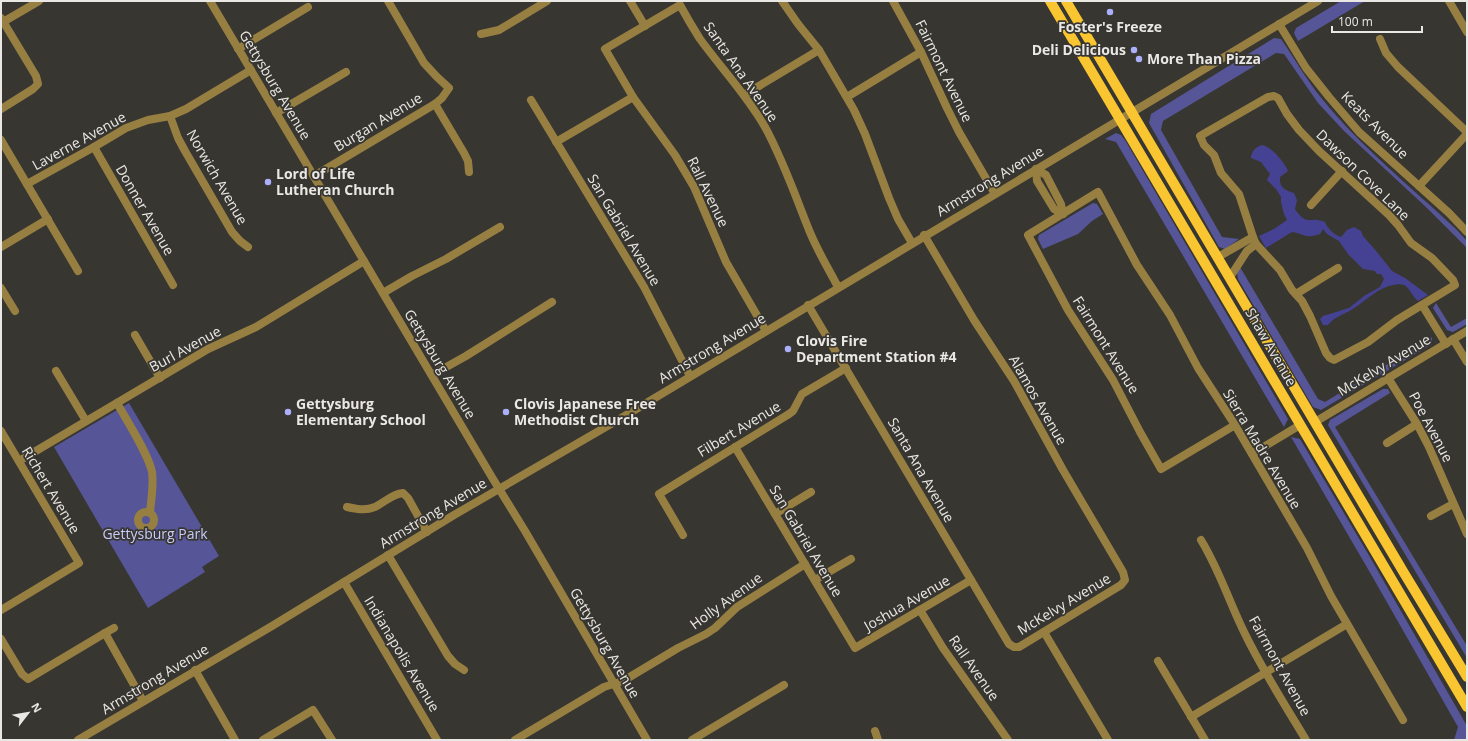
<svg xmlns="http://www.w3.org/2000/svg" width="1468" height="741" viewBox="0 0 1468 741" font-family="'Open Sans',sans-serif">
	<rect width="100%" height="100%" fill="#383631"/>
	<g fill="#555597">
		<polygon points="1341,1 1365,1 1298,41 1294,33 1296,28"/>
		<path d="M1274,38L1281,39C1295,59 1307,81 1323,100C1362,148 1411,187 1456,229L1467,241V248L1427,208L1344,131L1318,103L1284,54L1276,53L1163,121L1161,130L1222,237L1239,239L1225,249L1219,247L1149,123L1151,114Z"/>
		<polygon points="1116,133 1121,135 1125,140 1288,419 1284,427 1116,142 1105,139"/>
		<polygon points="1093,203 1097,204 1103,214 1092,221 1078,234 1043,249 1038,239 1039,235"/>
		<polygon points="1240,267 1318,399 1325,402 1432,337 1432,344 1321,410 1313,407 1238,279 1237,273"/>
		<polygon points="1436,303 1451,327 1467,318 1467,324 1453,332 1447,330 1433,308"/>
		<polygon points="1383,389 1388,389 1390,393 1335,427 1467,646 1467,658 1328,425 1330,420"/>
		<polygon points="129,403 219,556 202,567 205,572 148,608 54,447"/>
		<polygon points="1291,437 1300,439 1367,552 1467,726 1467,740 1454,740 1458,727 1372,576"/>
	</g>
	<path fill="#464293" d="M1262,145C1272,147 1284,162 1288,171L1280,177C1279,188 1285,190 1294,193L1297,200L1295,209C1308,228 1309,215 1325,222C1327,228 1334,235 1341,237L1347,230L1354,227L1361,231L1363,236L1377,252L1392,271L1405,278L1428,295L1418,301C1412,296 1409,287 1404,285C1399,283 1391,285 1386,287C1373,292 1363,303 1351,310C1343,315 1334,317 1328,325H1323L1320,319L1323,316L1349,308L1364,296L1380,287L1384,279L1381,274H1377L1375,271L1363,269L1348,254L1339,241L1327,234L1323,229L1320,234C1305,239 1305,234 1292,232L1266,248L1259,236L1274,229L1287,220L1284,214L1281,202V197L1276,189L1267,180L1270,174L1261,162L1251,158V156C1253,150 1256,147 1262,145Z"/>
	<g fill="none" stroke-linecap="round" stroke-linejoin="round">
		<g stroke="#977f42" stroke-width="8">
			<polyline points="210,1 493,479 525,531 647,740"/>
			<polyline points="630,1 645,26"/>
			<polyline points="782,1 798,24 819,50 854,110 865,134 889,198 898,219 912,243"/>
			<polyline points="893,1 921,52 947,108 959,132 995,194"/>
			<polyline points="1449,1 1467,32"/>
			<polyline points="1,18 36,76 38,84 33,89 1,109"/>
			<polyline points="3,22 39,1"/>
			<polyline points="1279,24 1306,68 1329,97 1359,132 1449,213 1467,232"/>
			<polyline points="481,34 499,30 547,1"/>
			<polyline points="1380,39 1386,53 1398,67 1467,132"/>
			<polyline points="238,49 308,7"/>
			<polyline points="744,95 819,50"/>
			<polygon points="1274,96 1278,98 1287,114 1299,130 1319,151 1389,215 1398,225 1411,243 1432,258 1453,280 1455,285 1397,320 1368,342 1334,360 1330,358 1326,353 1310,316 1302,301 1292,290 1280,270 1256,244 1253,237 1239,194 1221,173 1214,155 1204,145 1200,136 1268,97"/>
			<polyline points="847,97 921,52"/>
			<polyline points="531,100 644,287 690,376"/>
			<polyline points="435,104 464,153 468,161 469,172"/>
			<polyline points="276,113 346,72"/>
			<polyline points="170,116 178,138 185,151 232,232 240,241 248,247"/>
			<polyline points="1,140 78,271"/>
			<polyline points="556,142 633,97"/>
			<polyline points="94,147 173,285"/>
			<polyline points="1036,169 1046,175 1061,204 1063,214"/>
			<polyline points="1036,169 1037,181 1054,209 1063,214"/>
			<polyline points="314,176 435,104 442,98 449,88 437,77 424,63 388,1"/>
			<polyline points="27,184 94,147 126,128 148,120 170,116 186,109 251,70"/>
			<polyline points="1419,186 1467,134"/>
			<polyline points="1311,205 1342,171"/>
			<polyline points="1,247 48,219"/>
			<polyline points="1218,257 1253,237"/>
			<polyline points="1230,277 1247,251 1256,244"/>
			<polyline points="1,288 15,311"/>
			<polyline points="383,293 412,276 446,259 500,227"/>
			<polyline points="1296,294 1338,268"/>
			<polyline points="808,305 1009,644 1014,647 1019,647 1121,585 1125,580 1123,572 1063,470 1014,381 974,320 924,235"/>
			<polyline points="1422,305 1446,344"/>
			<path d="M766,331L726,262L694,187L675,155L633,97L605,49L680,5C686,16 693,28 700,39C721,68 747,95 765,127C783,160 795,195 809,230C817,250 828,268 838,287"/>
			<polyline points="135,335 160,378"/>
			<polyline points="1453,339 1467,362"/>
			<polyline points="56,371 86,421"/>
			<polyline points="432,375 466,356 552,302"/>
			<polyline points="1388,378 1417,424 1429,447 1467,534"/>
			<path d="M117,403C127,421 148,453 152,472C154,485 151,500 150,513"/>
			<polyline points="1315,422 1467,331"/>
			<polyline points="1235,425 1161,469 1140,432 1113,380 1068,310 1028,235 1098,192 1137,265 1170,315 1198,368 1235,425 1307,548 1331,596 1403,720"/>
			<polyline points="1,431 79,563 1,610"/>
			<polyline points="1387,443 1417,424"/>
			<polyline points="735,447 855,648 971,580"/>
			<polyline points="1252,454 1300,425"/>
			<polyline points="19,461 208,349 256,327 364,261"/>
			<path d="M347,507C356,509 365,511 375,507C385,502 392,494 403,493L408,498L427,532"/>
			<circle cx="146" cy="520" r="8"/>
			<polyline points="775,514 811,492"/>
			<polyline points="1431,516 1453,504"/>
			<polyline points="683,535 659,494 789,414 793,411 802,394 846,368"/>
			<path d="M1201,540C1220,571 1229,602 1245,634C1263,671 1285,705 1306,740"/>
			<polyline points="388,555 448,656 455,664 464,670"/>
			<polyline points="815,580 851,559"/>
			<polyline points="344,582 437,740"/>
			<polyline points="920,610 943,648 1008,740"/>
			<polyline points="1044,632 1108,740"/>
			<polyline points="105,633 114,628"/>
			<polyline points="1,639 22,674 28,679 105,633 143,701"/>
			<polyline points="1158,661 1205,740"/>
			<polyline points="195,670 235,740"/>
			<polyline points="1191,717 1347,624"/>
			<polyline points="875,731 878,740"/>
			<polyline points="78,740 272,626 454,515 623,417 1318,1"/>
			<polyline points="263,740 313,710 332,740"/>
			<polyline points="515,740 604,687 623,681 678,648 706,634 715,628 737,607 805,564"/>
			<polyline points="692,740 784,685"/>
		</g>
		<g stroke="#f9c531" stroke-width="10">
			<polyline points="1050,1 1467,707"/>
			<polyline points="1066,1 1404,573 1467,677"/>
		</g>
	</g>
	<g fill="#acaffb" stroke="#383631" stroke-width="1.5">
		<circle cx="1110" cy="12" r="4"/>
		<circle cx="1134" cy="50" r="4"/>
		<circle cx="1139" cy="59" r="4"/>
		<circle cx="268" cy="182" r="4"/>
		<circle cx="788" cy="349" r="4"/>
		<circle cx="288" cy="412" r="4"/>
		<circle cx="506" cy="412" r="4"/>
	</g>
	<g text-anchor="middle" stroke-width="3.5" stroke-linejoin="round" paint-order="stroke">
		<g font-size="14" font-weight="bold" fill="#e9e8e5" stroke="#383631" text-anchor="start">
			<text x="1110" y="32" text-anchor="middle">Foster's Freeze</text>
			<text x="1126" y="55" text-anchor="end">Deli Delicious</text>
			<text x="1147" y="64">More Than Pizza</text>
			<text x="276" y="179">Lord of Life<tspan x="276" dy="16">Lutheran Church</tspan></text>
			<text x="796" y="346">Clovis Fire<tspan x="796" dy="16">Department Station #4</tspan></text>
			<text x="296" y="409">Gettysburg<tspan x="296" dy="16">Elementary School</tspan></text>
			<text x="514" y="409">Clovis Japanese Free<tspan x="514" dy="16">Methodist Church</tspan></text>
		</g>
		<g font-size="14" fill="#e9e8e5" stroke="#383631">
			<text transform="translate(944 71) rotate(64)" y="5">Fairmont Avenue</text>
			<text transform="translate(741 72) rotate(55)" y="5">Santa Ana Avenue</text>
			<text transform="translate(275 85) rotate(59)" y="5">Gettysburg Avenue</text>
			<text transform="translate(378 122) rotate(-31)" y="5">Burgan Avenue</text>
			<text transform="translate(1375 125) rotate(45)" y="5">Keats Avenue</text>
			<text transform="translate(79 141) rotate(-29)" y="5">Laverne Avenue</text>
			<text transform="translate(1363 175) rotate(44)" y="5">Dawson Cove Lane</text>
			<text transform="translate(217 177) rotate(60)" y="5">Norwich Avenue</text>
			<text transform="translate(990 181) rotate(-31)" y="5">Armstrong Avenue</text>
			<text transform="translate(708 192) rotate(64)" y="5">Rall Avenue</text>
			<text transform="translate(145 210) rotate(60)" y="5">Donner Avenue</text>
			<text transform="translate(624 230) rotate(59)" y="5">San Gabriel Avenue</text>
			<text transform="translate(1106 345) rotate(58)" y="5">Fairmont Avenue</text>
			<text transform="translate(1271 347) rotate(60)" y="5">Shaw Avenue</text>
			<text transform="translate(712 348) rotate(-31)" y="5">Armstrong Avenue</text>
			<text transform="translate(185 349) rotate(-29)" y="5">Burl Avenue</text>
			<text transform="translate(440 364) rotate(59)" y="5">Gettysburg Avenue</text>
			<text transform="translate(1384 365) rotate(-31)" y="5">McKelvy Avenue</text>
			<text transform="translate(1038 400) rotate(60)" y="5">Alamos Avenue</text>
			<text transform="translate(1431 427) rotate(62)" y="5">Poe Avenue</text>
			<text transform="translate(739 429) rotate(-31)" y="5">Filbert Avenue</text>
			<text transform="translate(1262 449) rotate(59)" y="5">Sierra Madre Avenue</text>
			<text transform="translate(921 470) rotate(60)" y="5">Santa Ana Avenue</text>
			<text transform="translate(51 490) rotate(59)" y="5">Richert Avenue</text>
			<text transform="translate(433 513) rotate(-31)" y="5">Armstrong Avenue</text>
			<text transform="translate(806 541) rotate(59)" y="5">San Gabriel Avenue</text>
			<text transform="translate(726 601) rotate(-36)" y="5">Holly Avenue</text>
			<text transform="translate(907 603) rotate(-30)" y="5">Joshua Avenue</text>
			<text transform="translate(1064 604) rotate(-31)" y="5">McKelvy Avenue</text>
			<text transform="translate(605 643) rotate(60)" y="5">Gettysburg Avenue</text>
			<text transform="translate(402 654) rotate(59)" y="5">Indianapolis Avenue</text>
			<text transform="translate(1280 666) rotate(61)" y="5">Fairmont Avenue</text>
			<text transform="translate(974 668) rotate(55)" y="5">Rall Avenue</text>
			<text transform="translate(155 679) rotate(-31)" y="5">Armstrong Avenue</text>
		</g>
		<g font-size="14" fill="#c8ccfa" stroke="#383631">
			<text x="155" y="539">Gettysburg Park</text>
		</g>
	</g>
	<rect width="1468" height="741" fill="none" stroke="#e9e8e5" stroke-width="4"/>
	<g transform="translate(28 713) rotate(59)" stroke="#383631" stroke-width="3" paint-order="stroke">
	<path d="M0-3L7 15L0 10L-7 15Z" fill="#e9e8e5"/>
	<text y="-6" font-size="11" font-weight="bold" text-anchor="middle" fill="#e9e8e5">N</text>
	</g>
	<path d="M1332 26v6h90v-6" fill="none" stroke="#e9e8e5" stroke-width="2"/>
	<text x="1338" y="26" font-size="12" fill="#e9e8e5" stroke="#383631" stroke-width="3" paint-order="stroke">100 m</text>
</svg>
